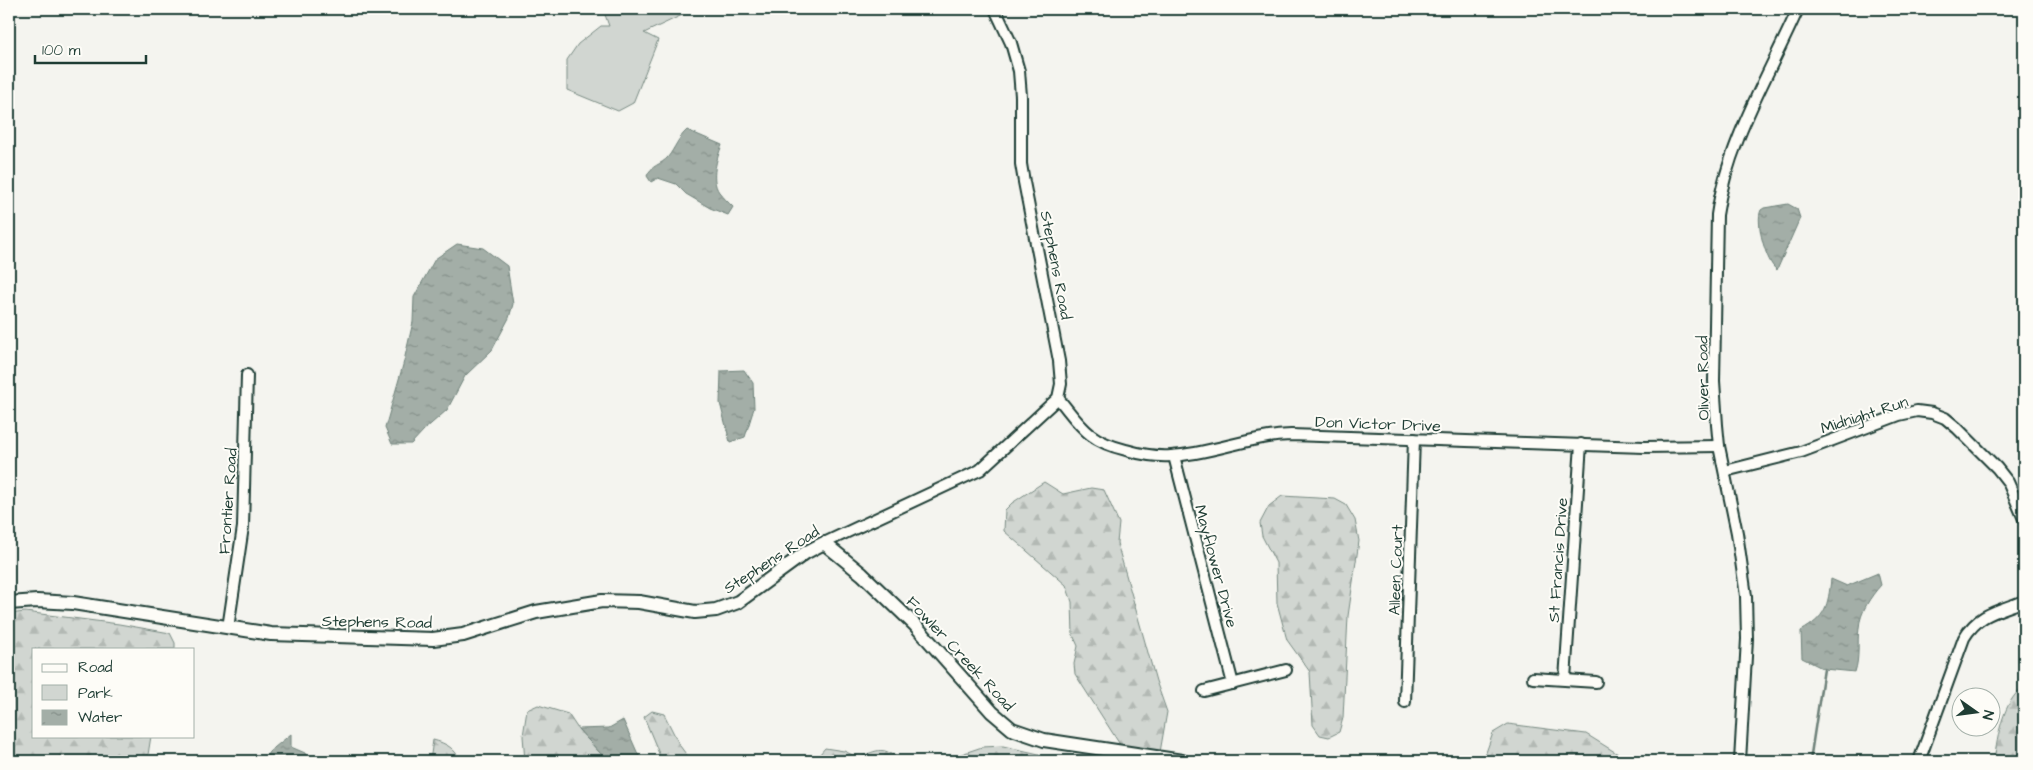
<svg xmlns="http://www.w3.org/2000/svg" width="2033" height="770" viewBox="0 0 2033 770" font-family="'Architects Daughter',sans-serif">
	<defs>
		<pattern id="forest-firs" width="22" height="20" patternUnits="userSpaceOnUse" patternTransform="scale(1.25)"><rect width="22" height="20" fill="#d1d6d1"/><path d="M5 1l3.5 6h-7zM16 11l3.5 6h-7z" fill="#b3b9b4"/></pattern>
		<pattern id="water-ripples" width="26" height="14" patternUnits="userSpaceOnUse" patternTransform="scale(1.25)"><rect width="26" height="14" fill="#a3aea7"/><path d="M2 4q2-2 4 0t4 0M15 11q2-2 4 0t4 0" fill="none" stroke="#848f89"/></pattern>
	</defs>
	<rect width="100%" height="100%" fill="#f4f4ef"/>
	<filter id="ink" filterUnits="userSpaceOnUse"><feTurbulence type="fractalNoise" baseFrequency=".02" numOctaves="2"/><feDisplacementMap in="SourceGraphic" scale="10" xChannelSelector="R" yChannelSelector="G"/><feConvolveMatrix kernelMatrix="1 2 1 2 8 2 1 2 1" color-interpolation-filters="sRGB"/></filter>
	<g filter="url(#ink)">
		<polygon fill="#d1d6d1" stroke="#788a82" points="603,9 695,9 644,33 658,40 633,103 618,111 567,90 567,60 578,44 601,26 609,26"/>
		<g fill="url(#forest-firs)" stroke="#788a82">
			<polygon points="1044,482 1063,494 1091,488 1104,490 1119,523 1117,543 1156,681 1167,712 1159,758 1129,753 1119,743 1075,674 1074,664 1078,646 1073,635 1072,602 1066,585 1004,531 1005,510 1012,503"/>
			<polygon points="1282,496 1335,499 1346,505 1355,520 1359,541 1348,616 1343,718 1339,732 1329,737 1320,735 1313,725 1310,672 1287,640 1277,603 1276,563 1262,536 1260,523 1269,506"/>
			<polygon points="25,612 119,624 170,633 175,643 175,649 34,649 34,736 151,736 147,761 9,761 9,614"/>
			<path d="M2024,686V761H1994C1998,735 2002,703 2024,686Z"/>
			<polygon points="538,705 568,714 578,729 602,755 603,761 525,761 523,736 527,710"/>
			<polygon points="652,711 664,714 680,746 691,761 662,761 644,717"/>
			<polygon points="1508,724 1586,734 1626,759 1635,761 1483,761 1493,733"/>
			<path d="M433,740C446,743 456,749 460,761H430Z"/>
			<polygon points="1003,746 1039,754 1044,761 941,761 982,747"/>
			<path d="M825,748L844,751L859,758C878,749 884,746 901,761H814Z"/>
		</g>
		<g fill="url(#water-ripples)" stroke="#6e8179">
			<path d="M687,130L722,145C717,158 710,179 719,192C723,197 728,202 733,207L728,215L710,208L686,194L676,184L658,178L651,182L647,176C651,165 661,165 668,157C675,148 678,138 687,130Z"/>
			<path d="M1788,204L1797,209L1800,218L1777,270C1766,263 1755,221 1761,210L1764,208Z"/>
			<polygon points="457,244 483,248 507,266 513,304 509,318 492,350 465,376 447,410 424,430 411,444 392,444 385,428 403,365 413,322 414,297 435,259"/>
			<polygon points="744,370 753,383 754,408 745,437 730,442 720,403 721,371"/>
			<path d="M1878,573L1881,585C1871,596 1860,612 1859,628C1857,643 1860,657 1855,672L1824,669L1802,658L1801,631C1826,617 1828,606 1831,579L1847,586Z"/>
			<polygon points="623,720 641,761 603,761 602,755 578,729 609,728"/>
			<polygon points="291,734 291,747 305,753 307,761 264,761 269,752"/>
		</g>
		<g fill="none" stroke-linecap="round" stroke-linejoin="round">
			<polyline stroke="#6e8179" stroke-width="2.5" points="1810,761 1824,669"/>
			<g stroke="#1f3d34" stroke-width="14">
				<g id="minor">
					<path d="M1058,398C1069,411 1078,425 1091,435C1101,443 1114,447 1126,450C1140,454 1157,457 1171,456C1212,454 1249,436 1291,435L1644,447L1719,446"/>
					<polyline points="1174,456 1233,684"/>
					<polyline points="1725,471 1801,452 1899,415 1917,411 1932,413 1945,418 1957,428 1997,468 2008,482 2024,519"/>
					<polyline points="824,543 980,470 1058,398 1061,384 1059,361 1024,182 1021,164 1021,96 1019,71 1011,43 995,9"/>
					<polyline points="228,628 243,527 247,375"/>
					<polyline points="1533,678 1596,682"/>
					<polyline points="1565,679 1581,444"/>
					<polyline points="1204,691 1286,670"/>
					<polyline points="1405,702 1414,439"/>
					<path d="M1740,761L1747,639L1746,596L1737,533L1719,446L1717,425L1714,381L1717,215C1727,143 1769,75 1798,9"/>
					<path d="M1919,761L1964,638C1979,613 1999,611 2024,601"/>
				</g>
			</g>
			<g stroke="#1f3d34" stroke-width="16">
				<polyline id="major" points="9,603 37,601 73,603 271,634 433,639 463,635 536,612 602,601 639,602 695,612 716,610 738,602 805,553 824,543 862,574 915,625 992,712 1012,729 1044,740 1182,761"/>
			</g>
			<use href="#minor" stroke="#fdfcf7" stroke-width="10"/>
			<use href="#major" stroke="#fdfcf7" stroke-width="12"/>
		</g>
	</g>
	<g text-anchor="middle" stroke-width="4" stroke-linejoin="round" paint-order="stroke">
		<g font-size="16" fill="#1f3d34" stroke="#fdfcf7">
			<text transform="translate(1057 265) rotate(79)" y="6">Stephens Road</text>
			<text transform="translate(1702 378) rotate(-91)" y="6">Oliver Road</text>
			<text transform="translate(1864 414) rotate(-18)" y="6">Midnight Run</text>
			<text transform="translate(1378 423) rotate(2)" y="6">Don Victor Drive</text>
			<text transform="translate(227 501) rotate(-86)" y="6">Frontier Road</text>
			<text transform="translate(771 559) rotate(-33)" y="6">Stephens Road</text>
			<text transform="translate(1557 560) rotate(-86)" y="6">St Francis Drive</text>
			<text transform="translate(1217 566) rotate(75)" y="6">Mayflower Drive</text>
			<text transform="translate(1395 570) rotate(-88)" y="6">Alleen Court</text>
			<text transform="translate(377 621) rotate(1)" y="6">Stephens Road</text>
			<text transform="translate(961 653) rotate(47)" y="6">Fowler Creek Road</text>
		</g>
	</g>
	<rect width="2033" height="770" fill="none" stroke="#fdfcf7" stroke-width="30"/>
	<rect x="15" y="15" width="2003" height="740" fill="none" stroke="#1f3d34" stroke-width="2" filter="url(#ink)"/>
	<rect x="32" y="648" width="162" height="90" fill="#fdfcf7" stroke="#a4b0a9"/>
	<rect x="42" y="664" width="25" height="8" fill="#fdfcf7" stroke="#a4b0a9"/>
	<text x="78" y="672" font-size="15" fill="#1f3d34">Road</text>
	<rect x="42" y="685" width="25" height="15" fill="#d1d6d1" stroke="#a4b0a9"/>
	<text x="78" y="698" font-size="15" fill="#1f3d34">Park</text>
	<rect x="42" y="710" width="25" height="15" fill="url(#water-ripples)" stroke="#a4b0a9"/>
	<text x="78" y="722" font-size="15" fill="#1f3d34">Water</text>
	<g transform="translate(1976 712) rotate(104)"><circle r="24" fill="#fdfcf7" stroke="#a4b0a9"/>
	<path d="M0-4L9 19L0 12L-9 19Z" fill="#1f3d34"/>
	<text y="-8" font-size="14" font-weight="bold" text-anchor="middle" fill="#1f3d34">N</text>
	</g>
	<path d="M35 55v8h111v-8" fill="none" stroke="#1f3d34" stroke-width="2.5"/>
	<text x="42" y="55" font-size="15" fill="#1f3d34" stroke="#fdfcf7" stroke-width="4" paint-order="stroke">100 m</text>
</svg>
